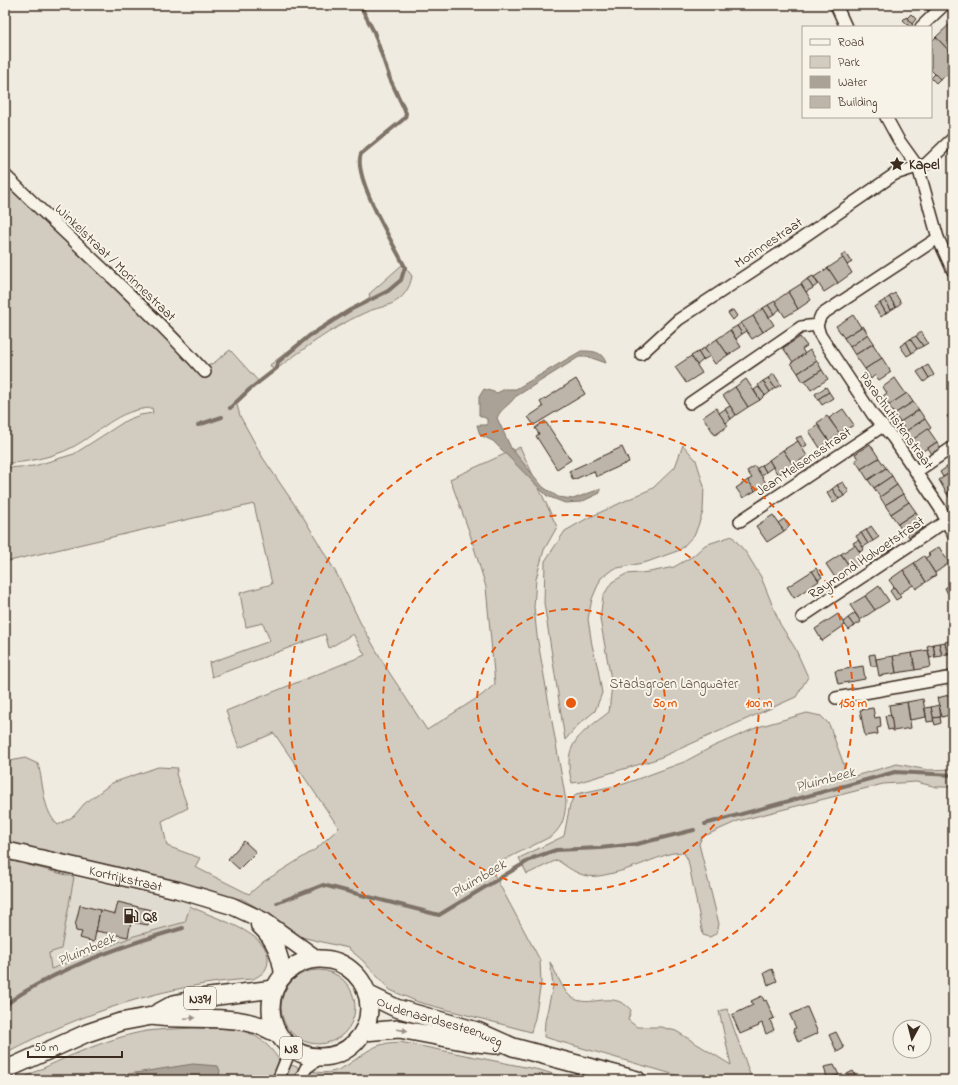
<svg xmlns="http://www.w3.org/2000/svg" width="958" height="1085" viewBox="0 0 958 1085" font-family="'Indie Flower',sans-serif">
	<rect width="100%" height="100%" fill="#efebe0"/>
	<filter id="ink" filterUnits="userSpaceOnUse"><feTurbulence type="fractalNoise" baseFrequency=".025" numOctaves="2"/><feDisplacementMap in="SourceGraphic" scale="8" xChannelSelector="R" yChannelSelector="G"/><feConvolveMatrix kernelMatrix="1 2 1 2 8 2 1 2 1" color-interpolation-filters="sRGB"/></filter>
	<g filter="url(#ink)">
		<polygon fill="#e0dbd0" points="74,877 191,903 185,922 134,936 50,969 49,953 61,949"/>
		<g fill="#d1cbc0" stroke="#867a6f">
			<path d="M5,179L206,367L215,362L230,350L259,382L238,400L237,405L240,416L263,458L305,520L339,578L360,622L387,669L427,730L482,695L495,684L486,587L469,531L450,479L520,447L557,527L544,550L536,579L534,607L537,636L566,801C565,817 563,826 552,836L490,867L540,960L541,983L535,1018L531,1032L418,1002L390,990L362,960L348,948L297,936L278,920L242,899L223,898L5,846V762L25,758L38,764C44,784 42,810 58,825L74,816L84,804L112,783L158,767L178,768L176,774L188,808L162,821L167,846L200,858L195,867L249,894L263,882L316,849L339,828L274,733L239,748L226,711L365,655L353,634L329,648L325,634L212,677L209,663L270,641L263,623L246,627L240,593L272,584L254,504L5,562V468L34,466L74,454L127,420L140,415L153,413L152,408C117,409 100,433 71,448C56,456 22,464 5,463Z"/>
			<path d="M403,264L412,276C410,288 403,299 391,304C382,308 371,309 362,314C330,329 302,350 274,371L270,365L297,344L370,297L369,294Z"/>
			<polygon points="683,445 696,460 704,486 703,512 695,534 680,550 647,562 613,569 601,578 592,599 588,619 592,645 598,669 602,693 595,711 578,725 565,740 544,603 545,561 565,531 588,518 653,488 675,467"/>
			<path d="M732,536L747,554L761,577L780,624L795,648L808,677L796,697L657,759L580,782L572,783C561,743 581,734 609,712L612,685L600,619L603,596L612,582L626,574L650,572L674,567L693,556L705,545Z"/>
			<path d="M807,713L821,716L829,724L844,765V779L897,764L928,770L953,769V787H937L916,782L883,784L738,821L702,837L699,844L719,924L717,933L710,937L703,935L688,860L684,853C672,851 664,856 652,860C638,866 601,879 587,876C576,874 566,866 557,860L527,874L519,858L564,836L570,804L576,794L624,784L684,762L712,747L758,727Z"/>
			<path d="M5,859L74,877L61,949L49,953L51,969L134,936L185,922L190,906C209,917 272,932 268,962C267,971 261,975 253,979C168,983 80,1014 5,1053V956L8,948L5,944Z"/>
			<path d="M550,962C555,971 560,983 566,992C585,1015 610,986 631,1010L628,1020L637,1027H661L676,1031L731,1065L719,1011L727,1009L752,1080H730L721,1076L720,1080H693L544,1037L545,1021L553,986Z"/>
			<circle cx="318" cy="1007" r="37"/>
			<path d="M193,1028C231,1029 256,1024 279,1060L272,1080H218L220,1077L129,1074L112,1080H19C54,1062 109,1037 147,1031C162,1029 178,1029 193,1028Z"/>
			<path d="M400,1042L540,1070L573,1080H307L312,1071C345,1080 357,1050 384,1044C389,1042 395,1043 400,1042Z"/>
			<polygon points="291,1065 300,1068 295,1080 284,1080"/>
		</g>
		<g fill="#aaa296" stroke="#7e7266">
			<path d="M581,351C593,351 602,351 606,363L589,357H579L515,397C509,406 501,408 497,418L511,448L543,487L558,497L573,499L600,489V493L581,502L565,503L547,496L493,441L480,435L477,425H487V419L479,415V397L484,389L497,393L505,389H516Z"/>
			<polygon points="193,1064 218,1066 220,1071 218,1080 112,1080 129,1074"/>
		</g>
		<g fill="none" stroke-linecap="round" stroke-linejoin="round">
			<g stroke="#7e7266" stroke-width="4">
				<path d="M230,408L250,389L277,368L278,362L309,336L350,310L388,291L401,280L405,267C394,245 352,176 361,154L405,118L406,113L390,79L374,32L361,7"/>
				<polyline points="198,425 222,417"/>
				<polyline points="705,824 895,772 953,775"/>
				<polyline points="277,903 323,885 439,915 533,858 556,850 600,848 637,844 694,830"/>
				<path d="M5,1006C15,996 26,991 38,984C84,959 133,942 183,928"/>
			</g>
		</g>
		<g fill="#bdb5aa" stroke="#3b2a1e">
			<polygon points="922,5 934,5 928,11"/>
			<polygon points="911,14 916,19 912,24 907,18"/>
			<polygon points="906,17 913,25 910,27 903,20"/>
			<polygon points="953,21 953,53 952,54 936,37"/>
			<polygon points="936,37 953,55 953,62 947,66 950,69 950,73 940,79 931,70 931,42"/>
			<polygon points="935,74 940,79 936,83 931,78"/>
			<polygon points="846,253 852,262 847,265 841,256"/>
			<polygon points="843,258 852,273 838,283 828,268"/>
			<polygon points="828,268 838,283 824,292 814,277"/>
			<polygon points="813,276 818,284 813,288 807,279"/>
			<polygon points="807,279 813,288 806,292 801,284"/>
			<polygon points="801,284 811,300 798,309 788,292"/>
			<polygon points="788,292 798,309 785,317 775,301"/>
			<polygon points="895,293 901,303 896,307 889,297"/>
			<polygon points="889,297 896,307 891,310 885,300"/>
			<polygon points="885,300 891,310 886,313 880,303"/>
			<polygon points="775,301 780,309 774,314 768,305"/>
			<polygon points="880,303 886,313 881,317 874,307"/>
			<polygon points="768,305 774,314 769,317 763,308"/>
			<polygon points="763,308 774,325 763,332 753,316"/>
			<polygon points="733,310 737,316 733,320 728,313"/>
			<polygon points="853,315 861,327 844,338 836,326"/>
			<polygon points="753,316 763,332 752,339 741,323"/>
			<polygon points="741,323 747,331 742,334 737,326"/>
			<polygon points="737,326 742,334 736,339 730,330"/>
			<polygon points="863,326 868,334 850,347 844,338"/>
			<polygon points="730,330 741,347 728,355 717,339"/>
			<polygon points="921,332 928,343 923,346 916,336"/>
			<polygon points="868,334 874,343 855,355 850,347"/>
			<polygon points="916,336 923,346 917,349 910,339"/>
			<polygon points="800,337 807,346 802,349 805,354 793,362 783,348"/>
			<polygon points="717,339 728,355 715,364 704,348"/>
			<polygon points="910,339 917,349 912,353 906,342"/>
			<polygon points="906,342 912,353 907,356 900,346"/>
			<polygon points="873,344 882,358 865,369 855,355"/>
			<polygon points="704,348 710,356 703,360 698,352"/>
			<polygon points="810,350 817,361 798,373 791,363"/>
			<polygon points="698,352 703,360 697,365 691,356"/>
			<polygon points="691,356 702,373 686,383 675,367"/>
			<polygon points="882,358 891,372 879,380 875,375 871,379 865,369"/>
			<polygon points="817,361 822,370 803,382 798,373"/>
			<polygon points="928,365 934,375 929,378 923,368"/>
			<polygon points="923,368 929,378 924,382 917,372"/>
			<polygon points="822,370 828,379 811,390 805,381"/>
			<polygon points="774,374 781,385 775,388 768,378"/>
			<polygon points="768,378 775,388 770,392 763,381"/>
			<polygon points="895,378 906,394 889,405 883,396 887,393 883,387"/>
			<polygon points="576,379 585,394 534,425 528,417 543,407 540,402"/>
			<polygon points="746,379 760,400 748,407 735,387"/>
			<polygon points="763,381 770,392 765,396 758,385"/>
			<polygon points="735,387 748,407 736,415 723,395"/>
			<polygon points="758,387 765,395 760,400 754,390"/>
			<polygon points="826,387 829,392 818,399 815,394"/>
			<polygon points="829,392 833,398 822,405 818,399"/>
			<polygon points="907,393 913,402 894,414 889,405"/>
			<polygon points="913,402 919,410 900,422 894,414"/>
			<polygon points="730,406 736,415 731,419 725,409"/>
			<polygon points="716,408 728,426 715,435 703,417"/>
			<polygon points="725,409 731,419 726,423 719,413"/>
			<polygon points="843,409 854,425 839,433 829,418"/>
			<polygon points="919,410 925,419 906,431 900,422"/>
			<polygon points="952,413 953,414 953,425 947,416"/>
			<polygon points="827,416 840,434 829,441 817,423"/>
			<polygon points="925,419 931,428 912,440 906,431"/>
			<polygon points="545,421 571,460 557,469 536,436 539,434 535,428"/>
			<polygon points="818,425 829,441 820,448 809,431"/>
			<polygon points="928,429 937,442 920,453 912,440"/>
			<polygon points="801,436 807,445 802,448 796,438"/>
			<polygon points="798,441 807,456 793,465 783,450"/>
			<polygon points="937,442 941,449 932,454 928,448"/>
			<polygon points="870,444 879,458 861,469 855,460 858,459 855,454"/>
			<polygon points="622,447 629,462 596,477 594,471 573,480 569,471"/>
			<polygon points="783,450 793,465 778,475 769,460"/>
			<polygon points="879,458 886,468 868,480 861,469"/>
			<polygon points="769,460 773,467 766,472 762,465"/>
			<polygon points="951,464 953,471 943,477 940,472"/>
			<polygon points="762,465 766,472 761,476 756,469"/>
			<polygon points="755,466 766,483 755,491 748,480 752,478 747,471"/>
			<polygon points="886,468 892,476 874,488 868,480"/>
			<polygon points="953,471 953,490 947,494 939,480"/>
			<polygon points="892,476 897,485 880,497 874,488"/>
			<polygon points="748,480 755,491 743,498 736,488"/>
			<polygon points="843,482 849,492 844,496 837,485"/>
			<polygon points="837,485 844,496 839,499 832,489"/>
			<polygon points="897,485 903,494 885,505 880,497"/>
			<polygon points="832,489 839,499 833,503 827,493"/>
			<polygon points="953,490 953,502 947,494"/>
			<polygon points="903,494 909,502 891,514 885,505"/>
			<polygon points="909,502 916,512 898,524 891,514"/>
			<polygon points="916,512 925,526 909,537 906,532 904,534 898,524"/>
			<polygon points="773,515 784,531 767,542 756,526"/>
			<polygon points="784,519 789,527 784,531 778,523"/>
			<polygon points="871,526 879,537 873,541 866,530"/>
			<polygon points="866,530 873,541 868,544 861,533"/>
			<polygon points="861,533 868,544 863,547 856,536"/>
			<polygon points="858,540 864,549 860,552 853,543"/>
			<polygon points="855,545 865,560 851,569 841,554"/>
			<polygon points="939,547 949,563 935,573 925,558 930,555 928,554"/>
			<polygon points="841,554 851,569 836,579 826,564"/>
			<polygon points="924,556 936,575 926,582 914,563"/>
			<polygon points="914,563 926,582 916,589 903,570"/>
			<polygon points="816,568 822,577 818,580 812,571"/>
			<polygon points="903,570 913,585 899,594 889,580"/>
			<polygon points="812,571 819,581 794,598 787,587"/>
			<polygon points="953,583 953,590 948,594 945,588"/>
			<polygon points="879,586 889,601 875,610 865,596"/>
			<polygon points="894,587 901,597 896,600 890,591"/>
			<polygon points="865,596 875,610 860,620 850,605"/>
			<polygon points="855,613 861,622 854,626 848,618"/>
			<polygon points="838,614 845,625 822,641 815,629"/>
			<polygon points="848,618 854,626 849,630 843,622"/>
			<polygon points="952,640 953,653 947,654 945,642"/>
			<polygon points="945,642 947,654 942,656 939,643"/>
			<polygon points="939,643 942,656 935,657 933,644"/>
			<polygon points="933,644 935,657 930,658 927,646"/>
			<polygon points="928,650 931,667 915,670 912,653"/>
			<polygon points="912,653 915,670 896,673 893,656"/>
			<polygon points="875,654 877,666 871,666 869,655"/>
			<polygon points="893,656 896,673 879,676 876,659"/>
			<polygon points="863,666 865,679 838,684 835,671"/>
			<polygon points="953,694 953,714 942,717 937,698"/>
			<polygon points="923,699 926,717 910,720 907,702"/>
			<polygon points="907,702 911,728 893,731 889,705"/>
			<polygon points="939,705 941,717 933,718 931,707"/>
			<polygon points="931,707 934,721 927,722 925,708"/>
			<polygon points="873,708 875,718 880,717 881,727 877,728 878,734 865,736 860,710"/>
			<polygon points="891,715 893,729 888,730 885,716"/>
			<polygon points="940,717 941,723 935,725 933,718"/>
			<polygon points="244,841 256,852 239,869 228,859"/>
			<polygon points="118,902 151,910 148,925 131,922 128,937 96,931 100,910 115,914"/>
			<polygon points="80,905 100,910 94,942 80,938 82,932 76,931 75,926"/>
			<polygon points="772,969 777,981 768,985 764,973"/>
			<polygon points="762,996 764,1001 766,1000 774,1018 770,1020 774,1030 766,1034 762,1023 758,1025 759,1026 740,1034 732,1015 753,1005 751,1001"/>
			<polygon points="807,1007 818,1033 798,1042 793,1029 796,1028 790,1015"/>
			<polygon points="836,1032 844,1048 837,1052 829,1035"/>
			<polygon points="834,1065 839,1075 827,1078 824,1067"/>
			<polygon points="853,1071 858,1080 850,1080 847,1074"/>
		</g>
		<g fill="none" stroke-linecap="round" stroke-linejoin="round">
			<g stroke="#3b2a1e" stroke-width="14">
				<g id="minor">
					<polyline points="836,5 846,27"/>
					<polyline points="921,27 944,5"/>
					<polyline points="886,117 898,139 918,167 938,238 953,271"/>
					<path d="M5,175C72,241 142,302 205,372"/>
					<polyline points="817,325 820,335 873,415 893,438 916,472 940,508 953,534"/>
					<polyline points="641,354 678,320 789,247 895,174 926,164 953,138"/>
					<polyline points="690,403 801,327 817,325 821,315 938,238"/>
					<polyline points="916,472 953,447"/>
					<polyline points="740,521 883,426"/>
					<polyline points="802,617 946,521"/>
					<polyline points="836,698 953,677"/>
					<polyline points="278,1080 291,1048"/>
					<polyline points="300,1080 306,1068 320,1058"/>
				</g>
			</g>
			<g stroke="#3b2a1e" stroke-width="19">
				<g id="secondary">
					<path id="s1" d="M5,850L178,890L232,906L264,921L317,959"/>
					<path d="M259,925C275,940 280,954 283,974"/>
				</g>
			</g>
			<g stroke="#3b2a1e" stroke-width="20">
				<g id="primary">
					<circle cx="320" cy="1008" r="49"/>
					<path id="s2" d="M367,994L396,1008L477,1031L513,1047L637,1080"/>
					<path d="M152,1016C194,1022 237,1011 276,1033"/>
					<polyline points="364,1032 399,1029 468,1042 496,1045"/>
					<polyline points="5,1070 87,1033 120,1022 152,1016 174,1004 201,998 274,989"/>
				</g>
			</g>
			<use href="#minor" stroke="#f7f3e8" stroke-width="11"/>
			<use href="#secondary" stroke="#f7f3e8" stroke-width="16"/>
			<use href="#primary" stroke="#f7f3e8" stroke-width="17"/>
		</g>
		<defs><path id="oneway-solid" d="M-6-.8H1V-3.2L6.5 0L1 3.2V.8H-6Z"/></defs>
		<g fill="#998e83">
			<use href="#oneway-solid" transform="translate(190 1018) rotate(-2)"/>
			<use href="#oneway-solid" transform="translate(402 1030) rotate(7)"/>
		</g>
	</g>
	<g fill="none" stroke="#e8590c" stroke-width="2" stroke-dasharray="7 5">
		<circle cx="571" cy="703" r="94"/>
		<circle cx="571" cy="703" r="188"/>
		<circle cx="571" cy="703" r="282"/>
	</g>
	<defs>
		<g id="sight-bare" transform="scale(1.2)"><path d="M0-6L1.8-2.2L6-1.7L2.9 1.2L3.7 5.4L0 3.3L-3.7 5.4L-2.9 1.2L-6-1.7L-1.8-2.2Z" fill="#3b2a1e" stroke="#f7f3e8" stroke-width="2.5" paint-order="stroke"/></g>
		<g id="fuel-bare" transform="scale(1.2)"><path d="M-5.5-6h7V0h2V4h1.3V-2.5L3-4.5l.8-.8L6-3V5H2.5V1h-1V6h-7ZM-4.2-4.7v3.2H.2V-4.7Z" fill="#3b2a1e" stroke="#f7f3e8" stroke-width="2.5" paint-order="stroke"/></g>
	</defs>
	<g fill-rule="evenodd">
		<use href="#sight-bare" x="897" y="164"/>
		<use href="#fuel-bare" x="131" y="916"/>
	</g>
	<g text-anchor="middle" stroke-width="4" stroke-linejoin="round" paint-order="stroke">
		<g fill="#f7f3e8" stroke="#73665b" stroke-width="1">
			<rect x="184" y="987" width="32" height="22" rx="3"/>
			<rect x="280" y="1037" width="22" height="22" rx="3"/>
		</g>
		<g font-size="13" font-weight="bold" fill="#3b2a1e">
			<text x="200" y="1003">N391</text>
			<text x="291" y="1053">N8</text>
		</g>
		<g font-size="14" font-weight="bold" fill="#3b2a1e" stroke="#f7f3e8" text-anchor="start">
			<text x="909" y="169">Kapel</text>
			<text x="143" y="921">Q8</text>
		</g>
		<g font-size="14" fill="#3b2a1e" stroke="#f7f3e8">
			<text transform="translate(768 242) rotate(-34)" y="5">Morinnestraat</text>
			<text transform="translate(116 262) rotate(44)" y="5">Winkelstraat / Morinnestraat</text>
			<text transform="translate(897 420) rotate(54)" y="5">Parachutistenstraat</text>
			<text transform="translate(803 461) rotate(-34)" y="5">Jean Melsensstraat</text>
			<text transform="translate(866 557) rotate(-34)" y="5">Raymond Holvoetstraat</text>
			<text dy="5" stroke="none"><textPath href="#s1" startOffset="124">Kortrijkstraat</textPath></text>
			<text dy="5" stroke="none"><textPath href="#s2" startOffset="78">Oudenaardsesteenweg</textPath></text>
		</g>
		<g font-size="14" fill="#605246" stroke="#f7f3e8">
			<text x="674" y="688">Stadsgroen Langwater</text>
		</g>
		<g font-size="15" font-style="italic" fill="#625448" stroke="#f7f3e8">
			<text transform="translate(825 779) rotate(-15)" y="5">Pluimbeek</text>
			<text transform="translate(478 878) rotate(-31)" y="5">Pluimbeek</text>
			<text transform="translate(86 949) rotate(-24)" y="5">Pluimbeek</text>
		</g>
	</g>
	<circle cx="571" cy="703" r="6" fill="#e8590c" stroke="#f7f3e8" stroke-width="2"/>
	<g font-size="12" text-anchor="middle" font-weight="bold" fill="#e8590c" stroke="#f7f3e8" stroke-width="4" stroke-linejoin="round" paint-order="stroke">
		<text x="665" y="707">50 m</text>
		<text x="759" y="707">100 m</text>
		<text x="853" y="707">150 m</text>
	</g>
	<rect width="958" height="1085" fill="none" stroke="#f7f3e8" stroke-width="20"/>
	<rect x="10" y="10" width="938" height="1065" fill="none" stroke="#3b2a1e" stroke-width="1.5" filter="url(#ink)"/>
	<rect x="802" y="26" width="130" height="92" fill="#f7f3e8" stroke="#aca397"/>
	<rect x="810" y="39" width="20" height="6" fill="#f7f3e8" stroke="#aca397"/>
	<text x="838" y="46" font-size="12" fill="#3b2a1e">Road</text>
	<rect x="810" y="56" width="20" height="12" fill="#d1cbc0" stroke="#aca397"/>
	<text x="838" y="66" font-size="12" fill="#3b2a1e">Park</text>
	<rect x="810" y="76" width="20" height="12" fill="#aaa296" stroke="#aca397"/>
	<text x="838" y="86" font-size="12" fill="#3b2a1e">Water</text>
	<rect x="810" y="96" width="20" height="12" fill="#bdb5aa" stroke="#aca397"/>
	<text x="838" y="106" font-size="12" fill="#3b2a1e">Building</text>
	<g transform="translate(912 1039) rotate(187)"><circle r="19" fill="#f7f3e8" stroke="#aca397"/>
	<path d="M0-3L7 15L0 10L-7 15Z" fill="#3b2a1e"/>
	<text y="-6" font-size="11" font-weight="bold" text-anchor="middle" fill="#3b2a1e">N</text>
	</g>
	<path d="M28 1051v6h94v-6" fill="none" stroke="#3b2a1e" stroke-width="2"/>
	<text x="34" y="1051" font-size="12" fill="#3b2a1e" stroke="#f7f3e8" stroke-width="3" paint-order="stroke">50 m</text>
</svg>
